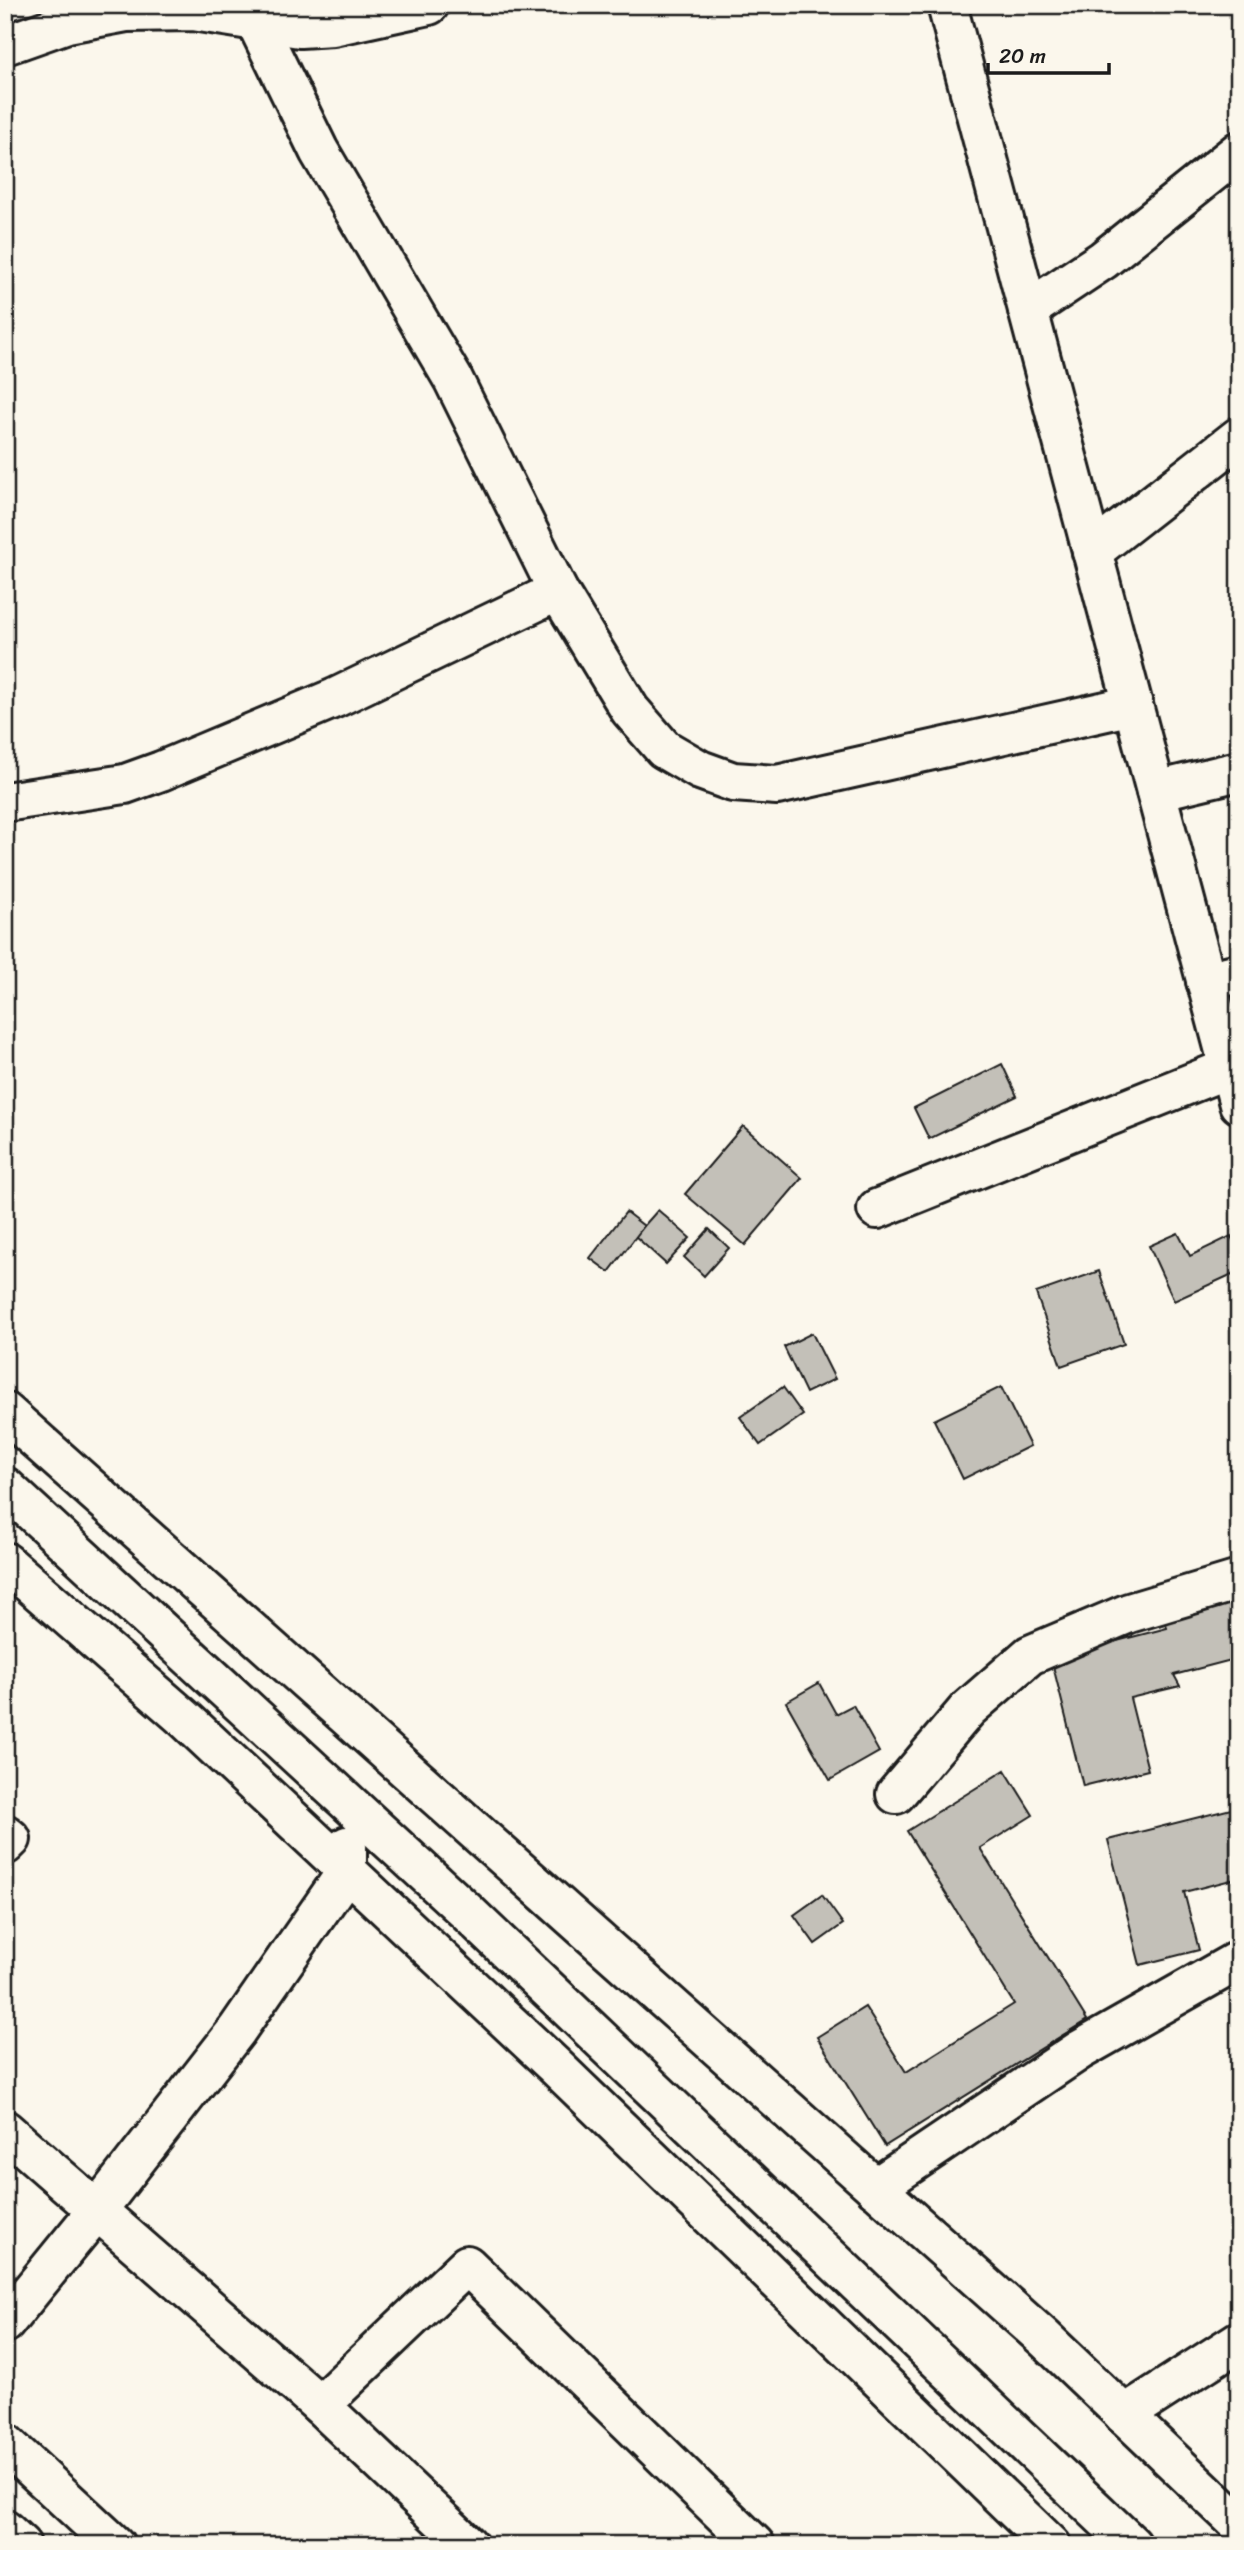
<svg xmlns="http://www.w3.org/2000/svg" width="1244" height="2550" viewBox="0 0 1244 2550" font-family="Sriracha,sans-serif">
	<rect width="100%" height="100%" fill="#fbf7ec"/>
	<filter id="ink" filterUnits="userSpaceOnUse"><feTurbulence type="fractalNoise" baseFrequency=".0143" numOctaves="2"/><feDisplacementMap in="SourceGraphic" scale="14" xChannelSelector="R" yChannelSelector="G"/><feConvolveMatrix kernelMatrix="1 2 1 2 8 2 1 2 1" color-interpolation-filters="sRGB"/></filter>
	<g filter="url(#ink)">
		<g fill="#c3c0b8" stroke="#1c1c1c" stroke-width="2">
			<polygon points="1002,1064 1017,1096 929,1139 914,1108"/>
			<polygon points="743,1126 802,1178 745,1245 685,1194"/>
			<polygon points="658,1210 690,1238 666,1264 635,1236"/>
			<polygon points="626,1212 644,1226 609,1272 590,1258"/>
			<polygon points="709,1229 729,1248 704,1276 684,1257"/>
			<polygon points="1178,1233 1190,1256 1231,1236 1239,1252 1239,1271 1174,1301 1149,1246"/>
			<polygon points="1099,1271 1124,1344 1061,1366 1036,1293"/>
			<polygon points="812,1333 835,1379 806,1393 784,1347"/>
			<polygon points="783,1387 803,1415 760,1445 740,1417"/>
			<polygon points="1001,1387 1030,1446 963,1479 934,1420"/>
			<polygon points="1239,1601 1239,1658 1174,1675 1180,1686 1130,1698 1148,1770 1083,1786 1051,1658 1167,1628 1165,1619"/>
			<polygon points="819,1683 836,1714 853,1705 879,1752 830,1780 786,1702"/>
			<polygon points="1005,1770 1033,1815 980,1848 1087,2020 885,2146 817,2037 865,2007 906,2072 1014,2004 907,1831"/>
			<polygon points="1239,1807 1239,1878 1184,1892 1199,1950 1140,1965 1108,1840"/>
			<polygon points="822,1895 843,1924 815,1944 794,1915"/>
		</g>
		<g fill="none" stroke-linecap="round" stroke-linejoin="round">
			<g stroke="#1c1c1c" stroke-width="44">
				<g id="minor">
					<polyline points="256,22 319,151 453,379 558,591 630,710 664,749 700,770 733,782 777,785 1133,705"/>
					<polyline points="5,45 67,23 126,12 193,11 300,28 333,26 429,5"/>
					<polyline points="1028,310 1103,260 1239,151"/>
					<polyline points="1092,552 1239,437"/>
					<polyline points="1156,791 1239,771"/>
					<polyline points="5,802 125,784 161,771 335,698 558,591"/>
					<polyline points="1206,981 1239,973"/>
					<polyline points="877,1209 1229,1068"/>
					<polyline points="5,1412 1044,2338 1239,2524"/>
					<polyline points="5,1487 466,1911 1132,2545"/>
					<polyline points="5,1562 185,1719 347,1871 555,2066 1051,2545"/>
					<polyline points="896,1794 968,1709 1030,1655 1129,1613 1239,1580"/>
					<polyline points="5,1834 11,1839 5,1845"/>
					<polyline points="5,2130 320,2405 468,2545"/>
					<polyline points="875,2188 1080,2050 1239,1960"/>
					<polyline points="5,2323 98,2209 237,2030 347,1871 347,1846"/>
					<polyline points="320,2405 467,2265 755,2545"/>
					<polyline points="1124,2415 1239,2341"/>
				</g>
			</g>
			<g stroke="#1c1c1c" stroke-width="44">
				<g id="secondary">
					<polyline points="947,5 1239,1104"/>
					<polyline points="5,2443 115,2545"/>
					<polyline points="5,2530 21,2545"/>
				</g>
			</g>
			<use href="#minor" stroke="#fbf7ec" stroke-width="38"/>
			<use href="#secondary" stroke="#fbf7ec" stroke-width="38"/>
		</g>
	</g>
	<rect width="1244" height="2550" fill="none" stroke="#fbf7ec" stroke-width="28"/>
	<rect x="14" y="14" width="1216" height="2522" fill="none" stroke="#1c1c1c" stroke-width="2.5" filter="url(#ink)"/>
	<path d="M988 63v10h121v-10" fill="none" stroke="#1c1c1c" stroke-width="3.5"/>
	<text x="999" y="63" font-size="21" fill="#1c1c1c" stroke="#fbf7ec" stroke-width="5" paint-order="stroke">20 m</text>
</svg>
